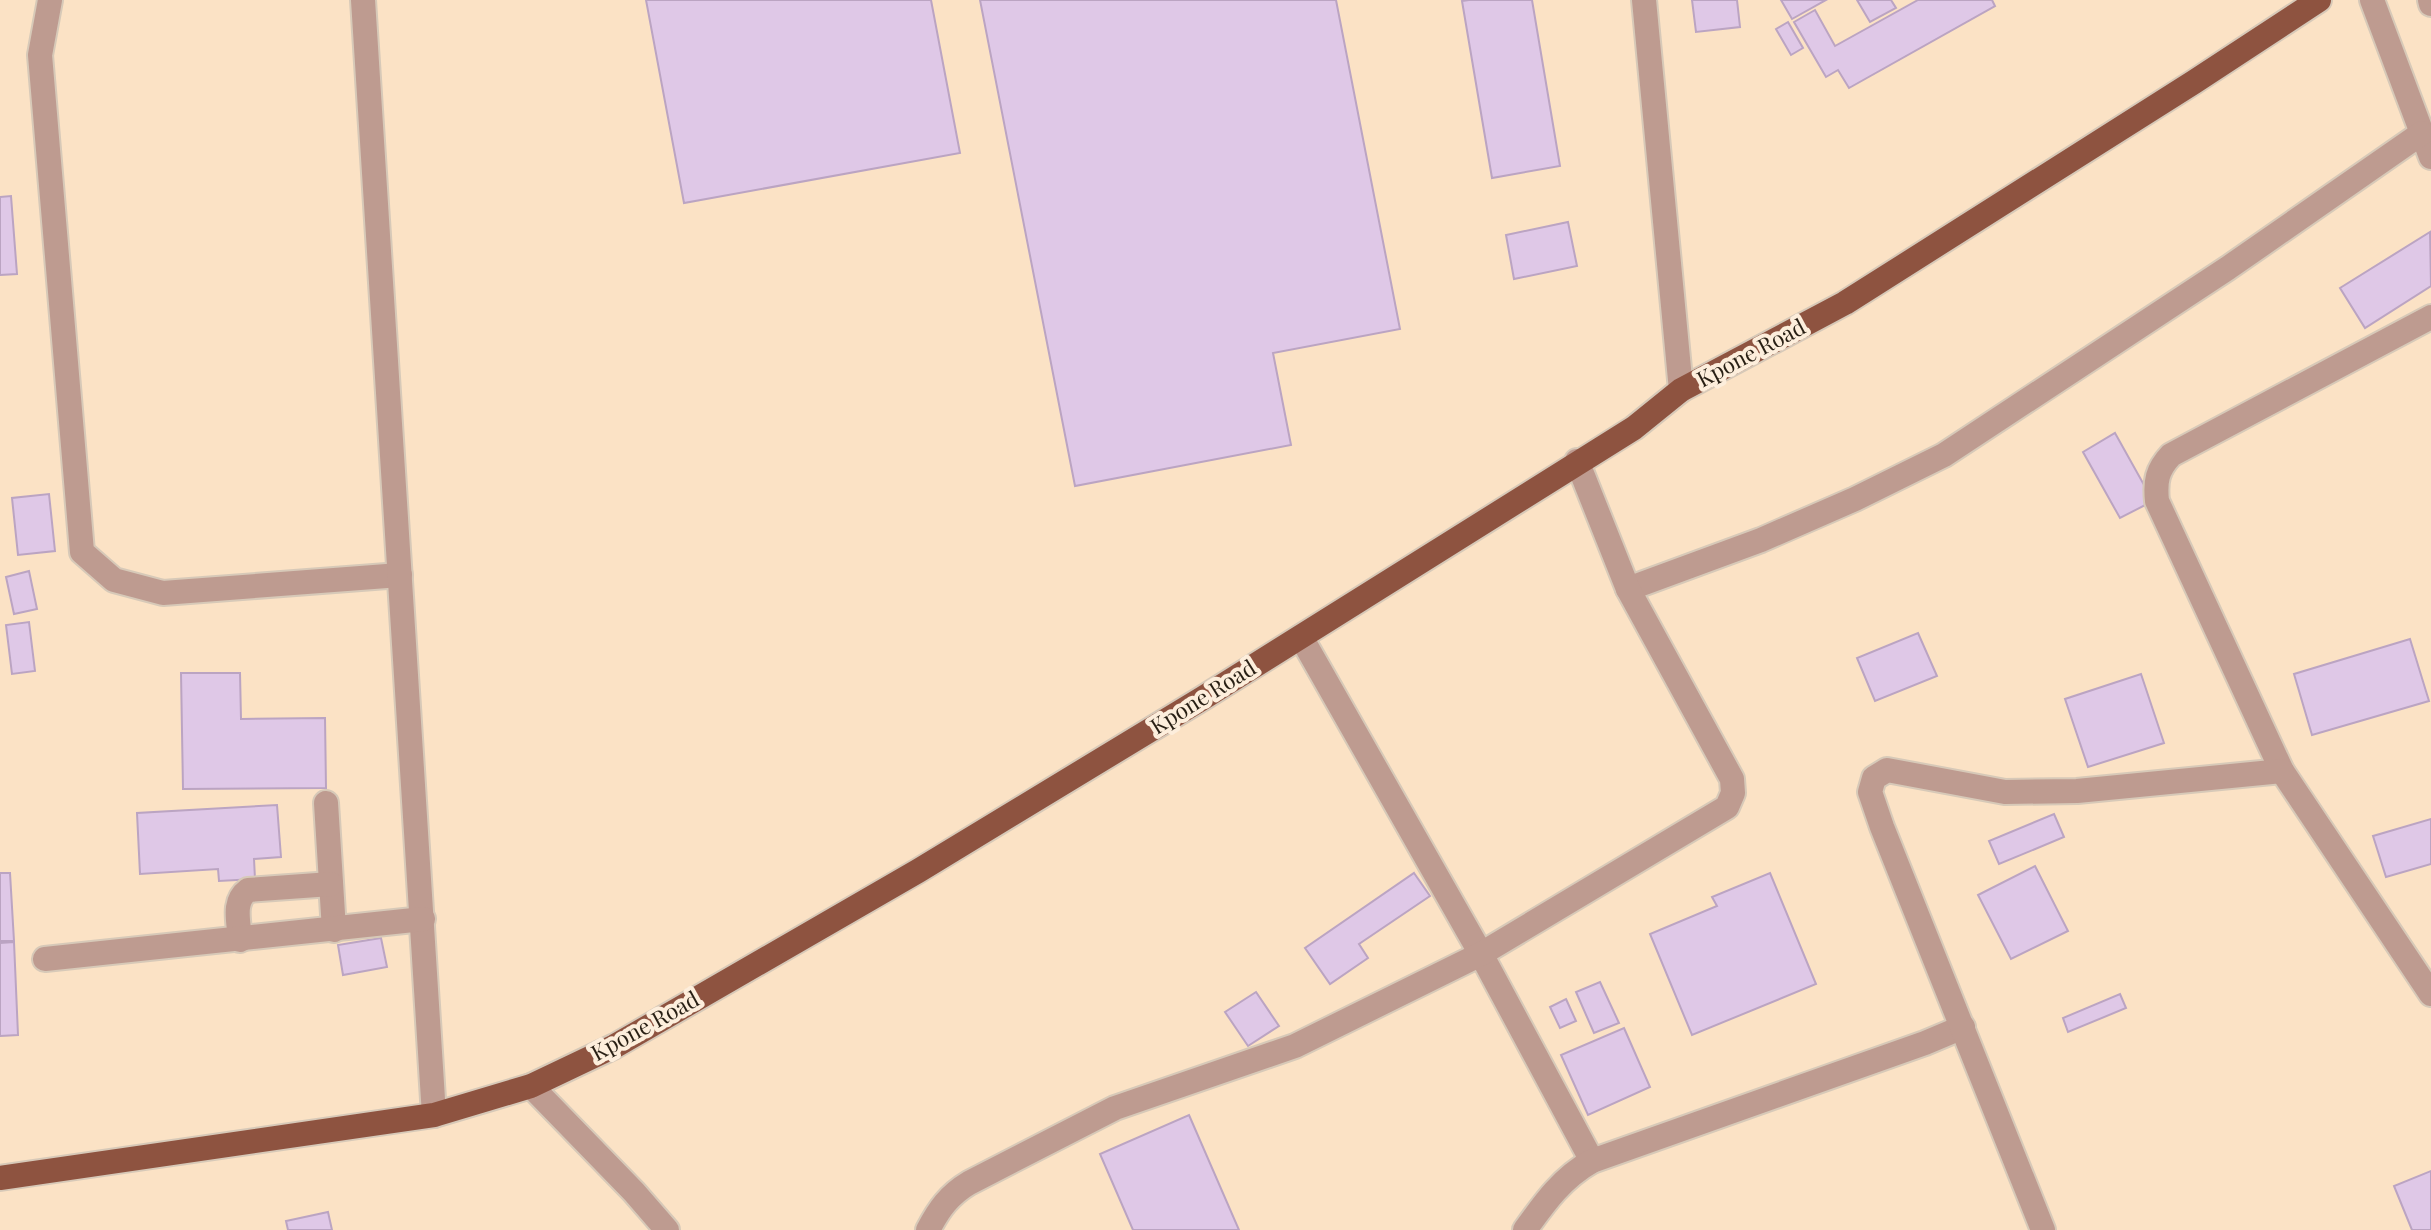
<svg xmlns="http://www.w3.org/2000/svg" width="2431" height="1230" viewBox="0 0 2431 1230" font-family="'Playfair Display',serif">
	<rect width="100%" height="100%" fill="#fdeedc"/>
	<rect fill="#fbe2c5" x="0" y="0" width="2431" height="1230"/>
	<g fill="#dfc8e7" stroke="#bba4c2" stroke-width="2">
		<polygon points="646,0 931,0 960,153 684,203"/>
		<polygon points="980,0 1336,0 1400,329 1273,353 1291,445 1075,486"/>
		<polygon points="1469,0 1532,0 1560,166 1492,178 1462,1"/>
		<polygon points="1692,0 1737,0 1740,27 1696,32"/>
		<polygon points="1781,0 1826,0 1792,19"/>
		<polygon points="1857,0 1891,0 1896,8 1870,22"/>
		<polygon points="1918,0 1992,0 1995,6 1849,88 1838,70 1826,77 1794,22 1815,10 1835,46"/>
		<polygon points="1788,22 1803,48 1791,55 1776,29"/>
		<polygon points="11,196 17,274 0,275 0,197"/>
		<polygon points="1568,222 1577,266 1514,279 1506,235"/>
		<polygon points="2430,232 2431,286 2365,328 2340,288"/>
		<polygon points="2115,433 2153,501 2120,518 2083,452"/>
		<polygon points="49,494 55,551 18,555 12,498"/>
		<polygon points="29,571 37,609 14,614 6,577"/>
		<polygon points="29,622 35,671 12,674 6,625"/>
		<polygon points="1918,633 1937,676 1875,701 1857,658"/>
		<polygon points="2410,639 2429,701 2312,735 2294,674"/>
		<polygon points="181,673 240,673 241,719 325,718 326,788 183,789"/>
		<polygon points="2141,674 2164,743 2088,767 2065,699"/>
		<polygon points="277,805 281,857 254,859 255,879 219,881 218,869 140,874 137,813"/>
		<polygon points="2054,814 2064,837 1999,864 1989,841"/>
		<polygon points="2431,819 2431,864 2386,877 2373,836"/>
		<polygon points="2035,866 2068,931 2011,959 1978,895"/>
		<polygon points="0,873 10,873 14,941 0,941"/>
		<polygon points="1414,873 1430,896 1359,944 1368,958 1330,984 1305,948"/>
		<polygon points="1770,873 1816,984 1692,1035 1650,934 1717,906 1712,897"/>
		<polygon points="381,938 387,967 343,975 338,945"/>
		<polygon points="14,942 18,1035 0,1036 0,943"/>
		<polygon points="1600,982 1619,1023 1594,1033 1576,992"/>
		<polygon points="1256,992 1279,1026 1248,1046 1225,1012"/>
		<polygon points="2120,994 2126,1008 2068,1032 2063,1018"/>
		<polygon points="1566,999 1576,1021 1560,1028 1550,1007"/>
		<polygon points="1624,1028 1650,1087 1588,1115 1561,1055"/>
		<polygon points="1189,1115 1239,1230 1133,1230 1100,1154"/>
		<polygon points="2431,1171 2431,1230 2412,1230 2394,1186"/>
		<polygon points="328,1212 332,1230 288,1230 286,1221"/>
	</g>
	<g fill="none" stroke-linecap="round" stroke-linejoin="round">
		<g stroke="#d7c9b8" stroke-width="28">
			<g id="minor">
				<polyline points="50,0 40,55 82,552 114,580 163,593 400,575"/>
				<polyline points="363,0 434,1115"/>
				<polyline points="1644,0 1681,390"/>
				<polyline points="2372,0 2431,157"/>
				<polyline points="2430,0 2431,4"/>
				<path d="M2431,317L2171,455C2157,470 2155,481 2157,501L2282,771L2431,994"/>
				<polyline points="1628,589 1761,540 1855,499 1944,455 2228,268 2422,133"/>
				<polyline points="1301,637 1481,954 1592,1161"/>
				<polyline points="326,803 334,930"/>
				<path d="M240,940C239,922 232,902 248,890L331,884"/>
				<polyline points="45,959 423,919"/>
				<polyline points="531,1086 634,1192 667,1230"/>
				<path d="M928,1230C939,1209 949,1195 969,1183L1115,1108L1295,1046L1481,954L1727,807L1733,793L1732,779L1628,589L1577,461"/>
				<path d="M1525,1230C1545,1202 1562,1178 1592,1161L1925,1043L1963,1027"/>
				<polyline points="2043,1230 1882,827 1870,792 1874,778 1887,770 2005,792 2077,791 2282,771"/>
			</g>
		</g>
		<g stroke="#d7c9b8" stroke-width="28">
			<polyline id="major" points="0,1178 434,1115 531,1086 615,1046 918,871 1203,698 1634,428 1681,390 1845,303 2194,82 2319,0"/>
		</g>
		<use href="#minor" stroke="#be9b90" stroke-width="24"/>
		<use href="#major" stroke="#8e5340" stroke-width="24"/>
	</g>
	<g text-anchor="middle" stroke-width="8" stroke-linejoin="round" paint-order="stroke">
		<g font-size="22" fill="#281f14" stroke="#fdeedc">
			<text transform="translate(1751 353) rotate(-28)" y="8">Kpone Road</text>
			<text transform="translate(1203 697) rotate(-32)" y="8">Kpone Road</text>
			<text transform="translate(645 1026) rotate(-29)" y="8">Kpone Road</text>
		</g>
	</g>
</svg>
